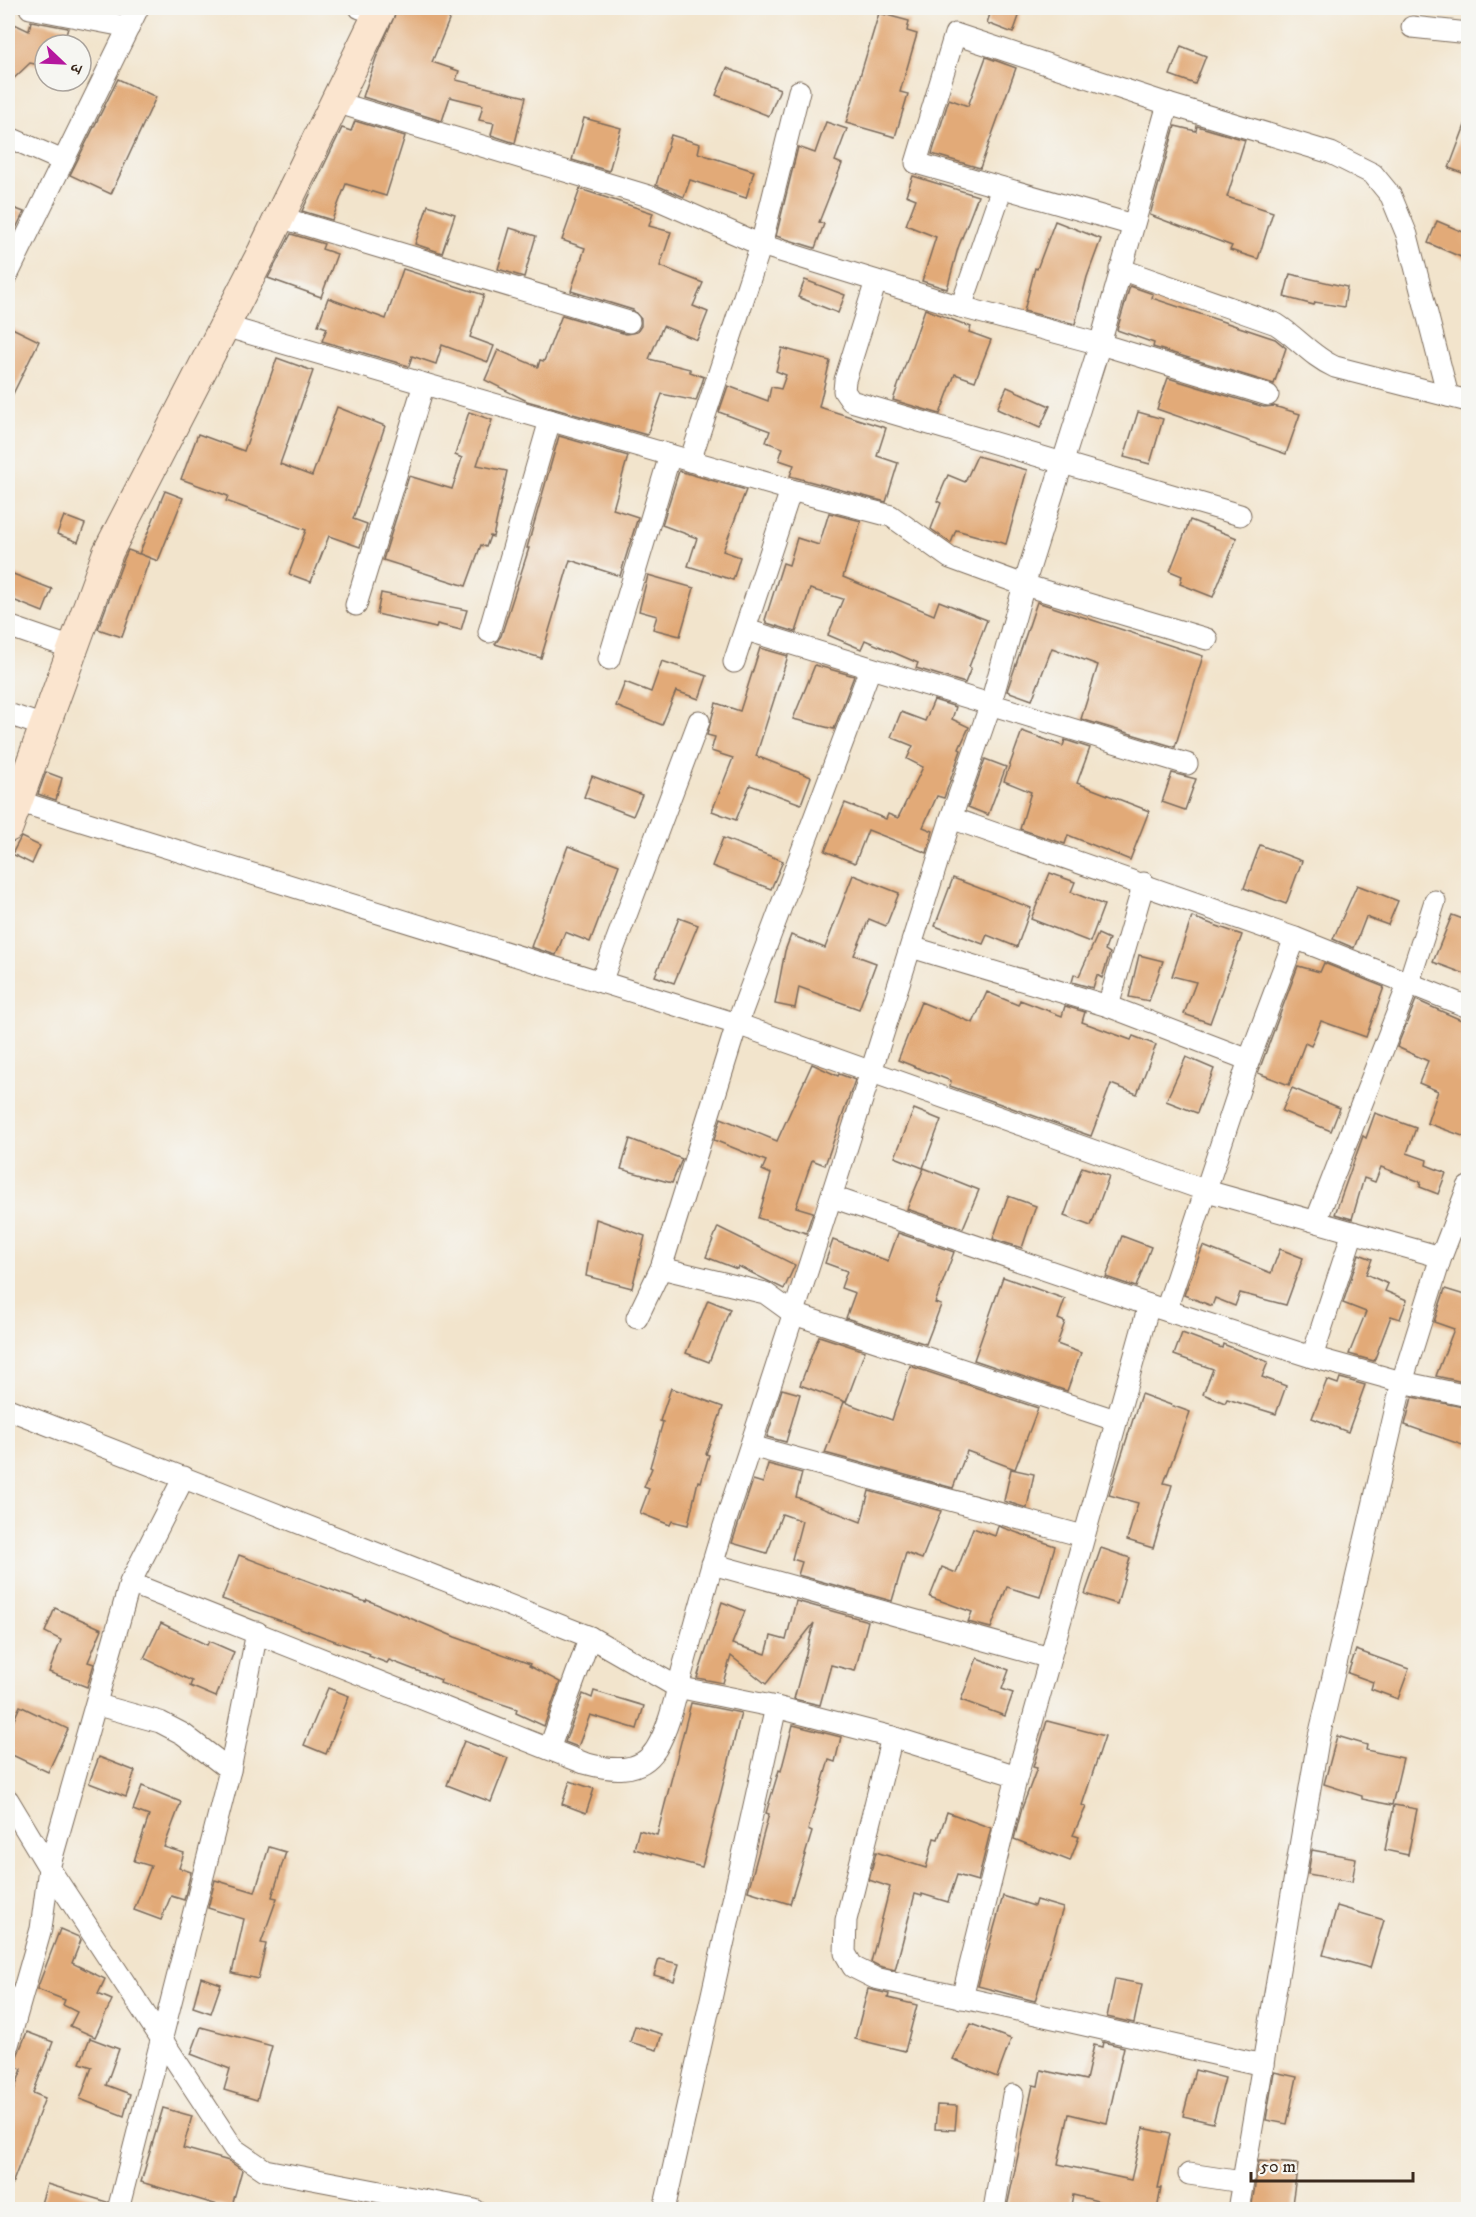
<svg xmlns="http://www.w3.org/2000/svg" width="1476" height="2217" viewBox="0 0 1476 2217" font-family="'IM FELL DW Pica','Noto Serif Devanagari',serif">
	<rect width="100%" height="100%" fill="#f6f6f2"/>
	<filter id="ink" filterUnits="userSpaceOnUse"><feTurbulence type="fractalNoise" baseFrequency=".0167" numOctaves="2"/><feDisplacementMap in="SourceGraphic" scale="12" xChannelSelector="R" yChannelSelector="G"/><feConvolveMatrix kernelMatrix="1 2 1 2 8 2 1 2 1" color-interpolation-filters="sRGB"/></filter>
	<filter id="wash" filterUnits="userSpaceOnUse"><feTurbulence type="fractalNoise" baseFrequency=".008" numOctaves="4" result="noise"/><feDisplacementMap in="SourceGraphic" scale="24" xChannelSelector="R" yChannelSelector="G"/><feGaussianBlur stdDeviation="1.35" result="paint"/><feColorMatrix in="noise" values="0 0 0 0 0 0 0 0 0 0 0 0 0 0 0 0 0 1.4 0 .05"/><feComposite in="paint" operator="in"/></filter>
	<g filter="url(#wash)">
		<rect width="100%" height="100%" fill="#f2e4cc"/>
		<g id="blocks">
			<g fill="#e2aa78">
				<polygon points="398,8 454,8 432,62 459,71 456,80 526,97 515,143 491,135 494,123 479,120 483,105 450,97 442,121 363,97 376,58"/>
				<polygon points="992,8 1022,8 1013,33 987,23"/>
				<polygon points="879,13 909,21 907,31 917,34 900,92 908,94 895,137 846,123"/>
				<polygon points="8,21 29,31 31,21 68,28 63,45 45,45 45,66 30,63 8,84"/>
				<polygon points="1181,46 1206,56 1195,84 1170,75"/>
				<polygon points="986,57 1016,68 980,168 932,154 949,99 968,106"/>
				<polygon points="727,68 780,89 769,116 716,95"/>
				<polygon points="118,79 156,97 111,194 70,175"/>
				<polygon points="584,118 621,128 609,171 572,160"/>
				<polygon points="1467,120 1468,120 1468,175 1449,168"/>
				<polygon points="355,121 405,136 386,196 346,184 332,220 302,211 342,128 351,131"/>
				<polygon points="826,122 847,129 835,161 842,164 819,222 824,224 815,248 776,236 798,147 815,153"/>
				<polygon points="1175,126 1196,131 1197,126 1245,140 1227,197 1273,212 1258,259 1230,250 1232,246 1150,215"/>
				<polygon points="671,135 700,144 698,153 754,171 746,198 690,180 684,197 656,185"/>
				<polygon points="913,176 978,196 958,248 947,289 922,281 936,237 906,225 916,199 906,195"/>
				<polygon points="580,189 653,213 649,226 671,232 660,266 703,283 693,306 708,312 697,340 663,326 649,359 690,369 690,372 704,377 696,401 662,394 647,435 527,401 485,380 498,350 538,367 540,360 544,361 562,315 626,334 637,332 641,326 641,319 633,310 571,291 585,248 562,240"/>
				<polygon points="428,205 455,214 442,253 415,244"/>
				<polygon points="8,206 24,212 15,230 8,227"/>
				<polygon points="1055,221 1101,239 1087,277 1075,324 1024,311 1035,268 1037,269"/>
				<polygon points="1437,221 1468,234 1468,260 1428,243"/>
				<polygon points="510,228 536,236 524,277 498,269"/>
				<polygon points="291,234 324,244 322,249 337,254 321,297 268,278"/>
				<polygon points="403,269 484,295 470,337 494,346 488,362 442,345 436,364 412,356 409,366 322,341 327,328 318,325 328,298 386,319"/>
				<polygon points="1290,274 1347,287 1344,307 1315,302 1314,305 1284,297"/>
				<polygon points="805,280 845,295 838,313 798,297"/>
				<polygon points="1130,286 1153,294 1152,298 1275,339 1286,348 1274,384 1153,347 1154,343 1117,330"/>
				<polygon points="925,309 971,327 969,332 991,340 975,381 955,374 940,414 893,400"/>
				<polygon points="8,326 39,341 8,404"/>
				<polygon points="782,348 830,361 819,407 886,428 877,456 898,463 886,502 790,476 794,465 779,460 783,448 766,442 770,431 719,412 728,386 768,401 771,387 781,389 786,375 776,371"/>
				<polygon points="277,358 313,371 280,464 312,476 337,407 385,426 353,519 367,524 360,547 329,536 311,582 289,574 306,530 226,501 228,496 181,479 198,434 244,451"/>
				<polygon points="1168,378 1264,407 1274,406 1300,414 1286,454 1157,409"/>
				<polygon points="1007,387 1050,406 1040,428 997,409"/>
				<polygon points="469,412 492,420 477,465 507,471 493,537 490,536 486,547 481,545 466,586 383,560 409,476 452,489 462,458 455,455"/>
				<polygon points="1138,412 1163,419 1150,464 1124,457"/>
				<polygon points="559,436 628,456 613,509 638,517 620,576 570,560 541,658 495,644 501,636 529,548 527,548"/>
				<polygon points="977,456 1027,470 1006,544 956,530 951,543 931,529 941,503 937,501 948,475 965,482"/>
				<polygon points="679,471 746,490 723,551 740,557 733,580 688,566 697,538 662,525"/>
				<polygon points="165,491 183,498 158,561 140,554 150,558 122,637 98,629 124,559 128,550 139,554"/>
				<polygon points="829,513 861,521 843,577 934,615 939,601 987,620 969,667 971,668 965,683 916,668 918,663 865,640 861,649 828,635 843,599 810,589 796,632 767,623 765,620 783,563 789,565 797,538 819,545"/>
				<polygon points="64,516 85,524 78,542 57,534"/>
				<polygon points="1190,520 1237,538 1213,597 1180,584 1182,576 1170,571"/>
				<polygon points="8,572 52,589 43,612 8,598"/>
				<polygon points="648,575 694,588 680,636 653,629 657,616 639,611"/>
				<polygon points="381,593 467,610 461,630 437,624 436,628 377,614"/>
				<polygon points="1037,602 1203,656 1175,747 1081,719 1098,665 1052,648 1032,700 1007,691"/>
				<polygon points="760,648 788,656 756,756 811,777 801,804 750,785 736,820 712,811 733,758 711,751 715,737 707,735 716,703 740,711"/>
				<polygon points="662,661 707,676 699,699 676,691 662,725 616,706 625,682 651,692"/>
				<polygon points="815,665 854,676 834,729 793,719"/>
				<polygon points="934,700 956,707 952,719 969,727 959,749 961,750 944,798 937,796 923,827 933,831 927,853 868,830 855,863 825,851 845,803 886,819 888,814 898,818 923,767 907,759 913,746 891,737 901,712 925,721"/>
				<polygon points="1022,731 1063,746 1065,740 1090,748 1077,783 1149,811 1130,860 1068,835 1065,844 1020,829 1031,792 1004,781"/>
				<polygon points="985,759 1006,767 988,815 968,807"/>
				<polygon points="46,772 62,778 56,800 38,794"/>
				<polygon points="1172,773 1196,779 1185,810 1162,802"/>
				<polygon points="592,776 642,795 633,816 584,797"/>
				<polygon points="21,837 40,846 32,864 12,854"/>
				<polygon points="723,838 783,861 771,889 712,866"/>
				<polygon points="1260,845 1302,861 1286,904 1244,888"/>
				<polygon points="568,846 619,865 590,942 565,932 556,955 531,947"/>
				<polygon points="1050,873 1075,882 1071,892 1104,905 1090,942 1031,919"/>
				<polygon points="853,875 899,893 886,926 869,919 854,955 876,963 859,1009 799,987 795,1008 775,1004 785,951 791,935 825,948"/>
				<polygon points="953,878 1031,908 1017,947 987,935 983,944 935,926"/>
				<polygon points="1357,885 1398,901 1388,925 1366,917 1354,948 1333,939"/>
				<polygon points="1452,915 1468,921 1468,975 1433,962"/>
				<polygon points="1192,917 1242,935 1210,1023 1184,1014 1196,982 1172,976"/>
				<polygon points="679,918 698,925 674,983 655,976"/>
				<polygon points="1098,934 1109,939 1105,950 1110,953 1102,978 1097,975 1093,988 1072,982 1074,975 1079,976"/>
				<polygon points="1139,955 1163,961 1149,1001 1129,997"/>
				<polygon points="1324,963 1384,987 1366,1037 1321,1021 1311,1046 1305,1043 1289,1085 1258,1073 1298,966 1320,972"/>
				<polygon points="987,992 1018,1005 1020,1000 1062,1016 1065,1006 1085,1012 1082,1022 1131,1040 1133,1036 1156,1045 1137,1094 1111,1084 1091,1136 950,1086 951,1081 898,1060 921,1002 973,1023"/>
				<polygon points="1416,1000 1468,1023 1468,1138 1427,1123 1438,1091 1419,1083 1428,1061 1397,1047"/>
				<polygon points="1186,1057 1214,1069 1197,1113 1166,1101"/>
				<polygon points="812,1064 838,1076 839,1074 855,1080 825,1165 812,1160 796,1207 813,1212 806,1233 758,1218 771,1174 762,1170 766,1161 714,1140 721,1118 777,1141"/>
				<polygon points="1292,1088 1340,1108 1331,1131 1282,1111"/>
				<polygon points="914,1109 941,1120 923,1168 895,1157"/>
				<polygon points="1375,1113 1416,1128 1407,1153 1427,1160 1426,1165 1446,1173 1438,1194 1420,1187 1421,1182 1381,1167 1375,1182 1364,1178 1352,1219 1335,1214 1363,1136 1366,1138"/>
				<polygon points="630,1139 682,1159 672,1183 621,1169"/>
				<polygon points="1082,1167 1109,1176 1091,1226 1064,1216"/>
				<polygon points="924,1168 979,1190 963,1228 907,1209"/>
				<polygon points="1008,1196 1036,1206 1022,1248 993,1239"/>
				<polygon points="596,1219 645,1236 632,1288 586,1276"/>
				<polygon points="718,1227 795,1265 784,1289 738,1266 737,1269 706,1257"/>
				<polygon points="898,1233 954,1252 935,1303 941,1305 926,1344 846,1318 855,1293 841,1288 847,1271 825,1263 833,1240 888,1261"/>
				<polygon points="1122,1236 1151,1247 1136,1287 1106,1277"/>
				<polygon points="1203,1246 1271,1273 1280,1249 1303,1258 1286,1305 1240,1293 1235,1306 1215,1298 1212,1306 1184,1295"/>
				<polygon points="1359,1254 1372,1259 1366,1274 1388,1284 1385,1291 1407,1300 1400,1319 1391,1316 1374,1361 1349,1354 1366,1312 1343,1303"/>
				<polygon points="1003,1277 1065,1299 1058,1319 1065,1322 1057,1344 1081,1353 1067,1391 974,1360"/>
				<polygon points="1445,1289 1468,1296 1468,1383 1436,1376 1454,1329 1434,1322"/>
				<polygon points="708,1300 730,1309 709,1362 686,1353"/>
				<polygon points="1182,1333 1222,1348 1223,1344 1268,1362 1262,1377 1286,1386 1276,1414 1227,1399 1225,1403 1203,1394 1213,1369 1174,1355"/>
				<polygon points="819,1336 865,1351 846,1402 800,1385"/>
				<polygon points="910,1366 1038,1408 1015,1469 967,1451 953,1488 825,1453 844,1402 892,1420"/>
				<polygon points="1340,1378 1365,1385 1348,1432 1312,1418 1327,1380 1338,1384"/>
				<polygon points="671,1388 723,1407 706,1454 709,1455 701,1482 698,1481 688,1525 672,1521 670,1525 640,1513 649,1489 644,1487 652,1468 650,1467 663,1422 660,1421"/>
				<polygon points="782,1389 800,1394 786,1442 767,1437"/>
				<polygon points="1141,1394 1190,1412 1164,1483 1172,1485 1153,1548 1127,1540 1138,1503 1109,1495"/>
				<polygon points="1412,1397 1468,1408 1468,1447 1405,1425"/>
				<polygon points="768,1464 802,1473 796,1497 861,1522 869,1491 941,1511 922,1559 906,1553 892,1601 798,1575 802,1562 792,1559 802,1521 782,1514 767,1553 732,1543 753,1480 763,1483"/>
				<polygon points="1011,1469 1034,1474 1027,1508 1004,1501"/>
				<polygon points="998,1526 1055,1546 1040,1597 1007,1587 991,1628 968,1622 972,1612 930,1597 942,1567 956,1573 973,1528 995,1536"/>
				<polygon points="1101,1548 1130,1558 1117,1604 1085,1594"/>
				<polygon points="239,1555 340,1593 366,1602 367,1600 455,1637 530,1664 529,1666 560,1682 544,1726 516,1713 517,1709 440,1683 441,1680 389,1660 387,1663 369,1656 370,1654 222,1599"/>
				<polygon points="796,1601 868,1621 855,1671 831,1665 820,1705 794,1699 814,1623 766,1684 731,1656 723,1683 697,1678 722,1602 745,1611 732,1644 766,1654 771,1636 786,1640"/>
				<polygon points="55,1608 102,1629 88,1662 94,1664 87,1687 49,1672 61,1640 45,1632"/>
				<polygon points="161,1623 207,1645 209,1641 234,1652 216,1697 190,1686 192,1681 144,1658"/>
				<polygon points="1356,1650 1409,1669 1398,1699 1371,1689 1373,1682 1348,1673"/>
				<polygon points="977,1658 1009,1670 1002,1689 1013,1693 1005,1716 961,1700"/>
				<polygon points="328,1688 349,1696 326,1754 304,1745"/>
				<polygon points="594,1691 644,1706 637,1729 590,1715 578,1747 565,1742 583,1694 592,1698"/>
				<polygon points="691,1703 741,1713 702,1867 634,1849 639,1830 657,1835"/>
				<polygon points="20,1706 68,1729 48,1772 8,1753 8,1733"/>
				<polygon points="1047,1721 1105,1736 1082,1805 1086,1807 1073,1835 1079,1837 1070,1861 1014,1839 1022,1808 1037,1768 1033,1767"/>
				<polygon points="793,1725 841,1737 835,1762 829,1760 808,1830 812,1832 790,1904 748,1891 769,1814 766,1813 779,1770 781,1771"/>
				<polygon points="1337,1736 1367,1745 1366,1750 1403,1758 1392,1805 1362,1799 1362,1796 1324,1784"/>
				<polygon points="464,1741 508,1758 491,1802 447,1785"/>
				<polygon points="99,1757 135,1771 126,1797 89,1783"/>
				<polygon points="570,1781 594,1789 586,1813 562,1804"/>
				<polygon points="142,1786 181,1802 164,1847 184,1853 179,1868 191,1872 184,1900 171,1896 161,1920 134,1910 151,1866 134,1861 149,1816 133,1810"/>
				<polygon points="1394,1805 1417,1809 1408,1855 1385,1850"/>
				<polygon points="947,1812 991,1828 978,1881 957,1875 948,1902 922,1894 922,1896 915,1894 895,1970 879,1966 871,1962 890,1887 869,1880 876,1852 926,1868 934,1838 938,1839"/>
				<polygon points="269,1847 286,1852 272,1897 277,1898 261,1943 266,1944 258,1979 232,1973 244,1919 208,1908 215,1880 255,1892"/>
				<polygon points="1312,1850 1356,1858 1352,1882 1308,1874"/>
				<polygon points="1003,1896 1034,1906 1036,1900 1063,1908 1035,2001 978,1986"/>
				<polygon points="1337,1906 1384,1920 1370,1968 1323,1955"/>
				<polygon points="60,1929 79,1937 81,1940 72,1963 105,1979 98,1994 112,2000 95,2037 70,2026 77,2012 63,2005 65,2000 37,1989"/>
				<polygon points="659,1959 679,1964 674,1981 654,1975"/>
				<polygon points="201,1977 221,1984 211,2013 193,2007"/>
				<polygon points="1115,1979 1142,1984 1134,2023 1107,2017"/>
				<polygon points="868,1989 889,1994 888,1998 917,2005 905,2051 855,2039"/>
				<polygon points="971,2024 1011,2039 997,2077 953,2059"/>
				<polygon points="635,2026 662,2034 657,2050 630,2042"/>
				<polygon points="201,2027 272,2046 257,2100 224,2090 230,2069 191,2054"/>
				<polygon points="27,2032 53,2042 33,2093 45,2098 9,2192 8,2107 22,2069 13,2066"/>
				<polygon points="90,2038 119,2049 106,2085 130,2094 124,2116 80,2099 92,2067 80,2063"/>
				<polygon points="1103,2042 1124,2047 1107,2123 1069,2114 1058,2164 1131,2180 1143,2128 1170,2134 1158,2188 1161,2188 1157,2210 1117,2210 1118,2206 1073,2195 1070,2210 1007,2207 1033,2085 1038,2086 1041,2070 1086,2080 1094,2045 1102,2047"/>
				<polygon points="1195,2070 1225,2078 1213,2123 1183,2116"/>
				<polygon points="1274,2072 1297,2077 1287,2124 1266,2120"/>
				<polygon points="937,2105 957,2106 955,2130 935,2129"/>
				<polygon points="163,2108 192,2116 183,2148 229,2161 242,2170 231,2209 141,2182"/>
				<polygon points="1259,2161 1298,2164 1291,2210 1251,2210"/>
				<polygon points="47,2184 107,2202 106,2210 39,2210"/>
			</g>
		</g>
	</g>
	<g filter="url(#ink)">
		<use href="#blocks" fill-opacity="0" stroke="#7b6b5b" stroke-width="1.5"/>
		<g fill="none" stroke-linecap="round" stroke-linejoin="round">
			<g stroke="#7b6b5b" stroke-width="23">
				<g id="street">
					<polyline points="30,8 129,27"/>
					<polyline points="360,8 378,13"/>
					<polyline points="1412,27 1468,33"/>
					<polyline points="335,102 652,197 761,245 961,307 1100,344 1268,395"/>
					<polyline points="8,137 63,161"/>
					<polyline points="279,217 629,322"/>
					<polyline points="1133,225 916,163 955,34 1168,104"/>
					<path d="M1120,269L1276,324C1297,337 1312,357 1335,367L1468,401"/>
					<polyline points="8,274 138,8"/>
					<polyline points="876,281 845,380 844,391 851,401 1240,515"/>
					<polyline points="961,307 1002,188"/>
					<polyline points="224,326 791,490 891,516 950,558 1024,585 1207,639"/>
					<polyline points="690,461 761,245 799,91"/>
					<polyline points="356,605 424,384"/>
					<polyline points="8,626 72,648"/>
					<polyline points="746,630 1187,764"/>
					<polyline points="489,632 550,420"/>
					<polyline points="609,659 670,455"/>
					<polyline points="734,662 791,490"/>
					<polyline points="8,714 44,726"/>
					<polyline points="17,801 737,1024 1207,1191 1441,1257"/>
					<polyline points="951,818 990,706 1024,585 1100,344 1168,104 1331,153 1373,174 1391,196 1407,235 1448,396"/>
					<polyline points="911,947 1108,1006 1249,1060"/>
					<polyline points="601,982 699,721"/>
					<polyline points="1108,1006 1144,883"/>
					<polyline points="832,1197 1149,1305"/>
					<polyline points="1316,1221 1408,985 1435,901"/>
					<polyline points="661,1268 765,1293 794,1314 1115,1420"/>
					<polyline points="1166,1310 1249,1060 1295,938"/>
					<polyline points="637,1318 661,1268 737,1024 870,669"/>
					<polyline points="1312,1357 1353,1232"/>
					<polyline points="8,1409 590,1637 677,1687 776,1707 892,1737 1017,1776 1149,1305 1312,1357 1402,1382 1468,1396"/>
					<polyline points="751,1446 1083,1536"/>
					<polyline points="712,1564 1050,1658"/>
					<path d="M130,1583L584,1763C609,1770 640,1775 656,1749C670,1726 676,1694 683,1668C696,1621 709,1573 724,1526C802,1291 877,1054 951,818L1295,938L1468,1007"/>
					<polyline points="98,1705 160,1722 183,1734 230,1770"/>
					<polyline points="892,1737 846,1920 845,1953 853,1967 875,1978 1263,2065"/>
					<polyline points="549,1749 590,1637"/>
					<polyline points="8,1800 49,1868 234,2149 265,2170 475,2210"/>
					<polyline points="962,1998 1017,1776"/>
					<polyline points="8,2045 41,1929 49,1868 130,1583 184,1477"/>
					<polyline points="1189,2174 1242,2182"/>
					<polyline points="118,2210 230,1770 257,1632"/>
					<polyline points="664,2210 776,1707"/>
					<polyline points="994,2210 1013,2095"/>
					<polyline points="1238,2210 1318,1741 1402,1382 1441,1257 1468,1187"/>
				</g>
			</g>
			<g stroke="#7b6b5b" stroke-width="32">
				<polyline id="secondary" points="8,827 108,552 263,251 381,8"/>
			</g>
			<use href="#street" stroke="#fff" stroke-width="21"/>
			<use href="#secondary" stroke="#fbe5cf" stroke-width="30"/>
		</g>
	</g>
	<rect width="1476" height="2217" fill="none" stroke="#f6f6f2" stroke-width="30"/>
	<g transform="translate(63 63) rotate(113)"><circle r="28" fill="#f6f6f2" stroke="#aba49d" stroke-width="1.5"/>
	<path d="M0-4.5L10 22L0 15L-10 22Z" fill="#b5179e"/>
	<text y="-9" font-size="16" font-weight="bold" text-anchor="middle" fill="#3b2a1e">उ</text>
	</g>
	<path d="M1251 2172v9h162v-9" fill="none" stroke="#3b2a1e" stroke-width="3"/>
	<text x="1260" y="2172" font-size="18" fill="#3b2a1e" stroke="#f6f6f2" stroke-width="4.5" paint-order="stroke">50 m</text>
</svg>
